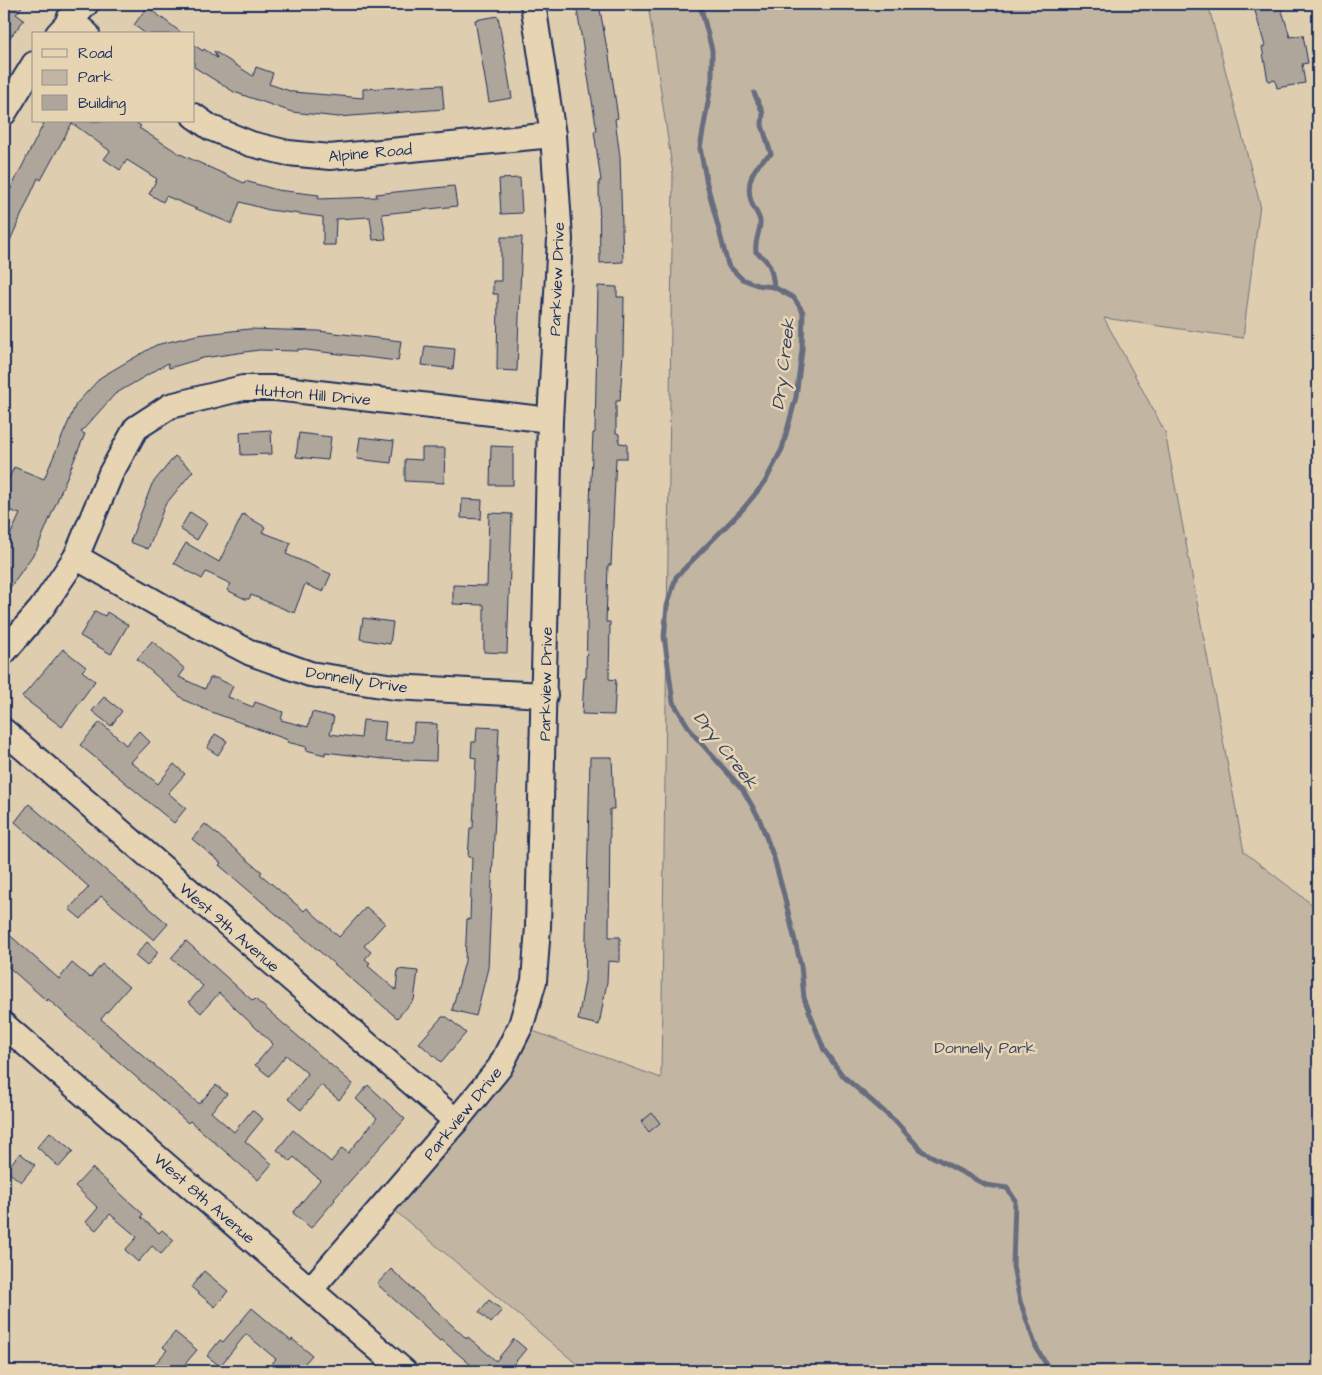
<svg xmlns="http://www.w3.org/2000/svg" width="1322" height="1375" viewBox="0 0 1322 1375" font-family="'Architects Daughter',sans-serif">
	<rect width="100%" height="100%" fill="#dfcdaf"/>
	<filter id="ink" filterUnits="userSpaceOnUse"><feTurbulence type="fractalNoise" baseFrequency=".02" numOctaves="2"/><feDisplacementMap in="SourceGraphic" scale="10" xChannelSelector="R" yChannelSelector="G"/><feConvolveMatrix kernelMatrix="1 2 1 2 8 2 1 2 1" color-interpolation-filters="sRGB"/></filter>
	<g filter="url(#ink)">
		<polygon fill="#c2b6a3" stroke="#6e7280" points="648,4 1208,4 1260,204 1243,338 1104,318 1165,432 1244,852 1318,909 1318,1371 585,1371 394,1210 499,1088 533,1031 661,1078 673,174"/>
		<g fill="none" stroke-linecap="round" stroke-linejoin="round">
			<g stroke="#686d7e" stroke-width="5">
				<polyline points="700,4 712,50 712,80 700,148 707,184 728,265 742,279 757,285 774,287 794,298 803,312 802,350 796,397 782,449 765,482 743,509 676,577 667,606 664,636 673,702 693,734 743,790 759,818 774,858 784,895 801,966 804,998 824,1050 843,1076 896,1122 922,1151 986,1185 1007,1188 1015,1200 1013,1266 1020,1301 1036,1347 1050,1371"/>
				<path d="M754,93L763,113L762,125L771,154C754,165 744,182 752,204C754,209 759,215 760,221C761,232 754,239 756,252C771,262 772,270 774,287"/>
			</g>
		</g>
		<g fill="#aea69a" stroke="#1b2f5e">
			<polygon points="4,4 24,4 16,14 24,20 4,45"/>
			<polygon points="576,4 599,4 607,49 608,49 618,118 615,119 620,157 623,262 600,263 599,181 601,181 594,131 597,131"/>
			<polygon points="1253,4 1280,4 1290,37 1303,35 1308,63 1302,64 1305,83 1277,88 1275,80 1268,81 1262,47 1265,46"/>
			<polygon points="147,7 162,18 183,34 146,34 134,25"/>
			<polygon points="498,16 512,98 489,102 475,20"/>
			<polygon points="194,45 203,51 204,49 217,58 214,51 253,76 256,67 273,73 269,84 293,92 363,98 363,89 442,85 444,109 338,117 292,112 234,92 194,67"/>
			<polygon points="45,121 134,121 141,126 139,128 180,154 244,183 245,181 277,190 319,195 318,199 377,197 376,194 454,186 457,206 382,214 386,239 373,240 370,217 336,219 335,245 323,245 323,217 269,210 240,202 232,224 166,196 163,202 149,194 157,179 127,160 120,170 104,159 110,151 72,123 41,180 38,178 4,254 4,202"/>
			<polygon points="520,178 522,213 501,214 499,179"/>
			<polygon points="501,237 522,237 517,371 497,370 498,294 493,294 493,281 501,281"/>
			<polygon points="598,286 617,287 617,297 624,297 623,353 620,401 616,401 616,433 619,434 619,443 627,444 627,458 616,458 611,565 608,565 606,622 610,622 609,679 616,680 614,715 582,714 584,678 586,678 589,526 593,433 595,433"/>
			<polygon points="249,329 318,331 401,341 398,361 298,349 298,351 259,350 203,358 169,368 168,363 115,394 81,432 85,434 37,549 4,596 4,538 8,540 20,514 4,508 4,490 14,467 44,479 76,404 101,377 156,345 197,335"/>
			<polygon points="425,346 455,349 453,369 422,365"/>
			<polygon points="271,430 272,454 241,455 240,432"/>
			<polygon points="299,433 331,437 328,460 296,457"/>
			<polygon points="360,437 394,441 391,463 357,459"/>
			<polygon points="491,446 513,447 513,485 490,485"/>
			<polygon points="422,448 445,448 444,483 405,481 405,459 422,460"/>
			<polygon points="175,456 193,471 165,505 148,549 130,542 152,484"/>
			<polygon points="462,499 482,500 481,519 461,518"/>
			<polygon points="190,512 207,523 197,540 180,529"/>
			<polygon points="489,513 512,514 507,653 484,652 484,605 453,604 453,585 487,586"/>
			<polygon points="243,514 265,527 262,532 291,543 286,554 331,574 323,592 305,584 294,613 251,595 249,599 245,599 227,590 231,584 206,572 202,579 174,563 186,543 219,562"/>
			<polygon points="95,611 105,616 107,612 128,625 111,654 80,636"/>
			<polygon points="363,618 393,622 390,644 360,639"/>
			<polygon points="152,641 185,669 179,677 205,689 210,678 216,678 233,686 228,697 253,707 255,702 283,712 281,720 308,727 312,712 334,717 330,734 361,738 363,720 386,722 384,741 413,742 414,723 437,724 436,761 383,759 325,752 325,755 306,750 307,747 287,742 288,740 206,710 184,700 137,659"/>
			<polygon points="63,649 86,667 82,671 95,681 62,727 22,697"/>
			<polygon points="104,697 122,711 111,726 92,711"/>
			<polygon points="100,722 126,745 139,731 150,742 131,762 158,784 174,764 185,774 168,793 186,808 174,823 80,745"/>
			<polygon points="477,727 499,728 488,968 476,1016 452,1010 465,961 467,919 470,920 472,857 468,857 470,828 473,828 476,758 471,757 472,742 476,742"/>
			<polygon points="215,734 227,741 218,755 207,748"/>
			<polygon points="590,757 612,757 614,809 610,809 609,937 620,937 620,962 608,961 607,982 599,1025 578,1020 585,981"/>
			<polygon points="29,804 168,924 154,940 101,896 81,919 69,909 89,887 15,822"/>
			<polygon points="205,824 262,872 260,874 304,911 307,908 339,937 366,907 385,923 364,946 371,952 365,959 370,963 368,966 396,990 398,969 418,971 414,1000 397,1018 247,889 219,865 221,863 192,839"/>
			<polygon points="4,930 59,979 72,963 90,978 102,964 129,987 101,1019 199,1104 216,1085 227,1094 211,1112 234,1132 252,1110 263,1119 245,1141 272,1164 258,1180 190,1121 188,1123 48,999 47,1001 4,963"/>
			<polygon points="186,941 253,1001 255,999 353,1084 339,1100 321,1085 301,1110 288,1099 308,1074 286,1055 269,1076 255,1065 273,1044 219,993 201,1013 189,1002 203,986 171,958"/>
			<polygon points="147,942 158,952 147,966 135,956"/>
			<polygon points="442,1017 447,1017 466,1033 441,1062 419,1043"/>
			<polygon points="368,1085 405,1119 334,1199 335,1200 311,1228 293,1213 320,1180 294,1157 290,1161 277,1150 293,1130 331,1162 342,1148 348,1153 377,1118 356,1099"/>
			<polygon points="652,1113 660,1123 649,1132 641,1122"/>
			<polygon points="50,1132 73,1151 59,1167 37,1147"/>
			<polygon points="20,1153 35,1165 21,1182 6,1170"/>
			<polygon points="92,1168 143,1214 141,1217 159,1233 162,1230 174,1240 161,1254 152,1246 138,1262 125,1250 137,1237 110,1214 96,1230 86,1222 98,1208 75,1186"/>
			<polygon points="391,1269 467,1339 468,1337 496,1361 514,1339 526,1349 508,1371 478,1371 442,1340 440,1341 377,1284"/>
			<polygon points="204,1271 228,1291 215,1307 191,1287"/>
			<polygon points="489,1300 502,1310 491,1323 479,1312"/>
			<polygon points="252,1308 291,1341 292,1339 312,1355 298,1371 283,1371 272,1363 276,1359 246,1334 220,1366 207,1356 220,1340 223,1342"/>
			<polygon points="175,1332 197,1350 179,1371 149,1371 167,1350 163,1347"/>
		</g>
		<g fill="none" stroke-linecap="round" stroke-linejoin="round">
			<g stroke="#1b2f5e" stroke-width="28">
				<g id="minor">
					<polyline points="69,19 87,34"/>
					<polyline points="58,34 86,4"/>
					<polyline points="4,113 34,64"/>
					<polyline points="194,116 211,128 251,144 288,153 330,157 553,135"/>
					<polyline points="76,557 172,612 251,653 310,674 394,687 545,695"/>
					<polyline points="4,652 41,609 76,557 111,473 136,428 170,406 243,388 276,388 550,420"/>
					<polyline points="4,731 456,1121"/>
					<polyline points="4,1025 404,1371"/>
					<polyline points="311,1289 456,1121 500,1067 521,1025 534,981 538,927 550,420 560,239 553,135 533,4"/>
				</g>
			</g>
			<use href="#minor" stroke="#e7d4b2" stroke-width="24"/>
		</g>
	</g>
	<g text-anchor="middle" stroke-width="5" stroke-linejoin="round" paint-order="stroke">
		<g font-size="16" fill="#1b2f5e" stroke="#e7d4b2">
			<text transform="translate(370 152) rotate(-5)" y="6">Alpine Road</text>
			<text transform="translate(556 279) rotate(-88)" y="6">Parkview Drive</text>
			<text transform="translate(313 394) rotate(5)" y="6">Hutton Hill Drive</text>
			<text transform="translate(357 679) rotate(9)" y="6">Donnelly Drive</text>
			<text transform="translate(545 684) rotate(-89)" y="6">Parkview Drive</text>
			<text transform="translate(230 927) rotate(41)" y="6">West 9th Avenue</text>
			<text transform="translate(462 1113) rotate(-51)" y="6">Parkview Drive</text>
			<text transform="translate(205 1198) rotate(41)" y="6">West 8th Avenue</text>
		</g>
		<g font-size="16" fill="#344368" stroke="#e7d4b2">
			<text x="985" y="1053">Donnelly Park</text>
		</g>
		<g font-size="18" font-style="italic" fill="#354469" stroke="#e7d4b2">
			<text transform="translate(783 364) rotate(-83)" y="6">Dry Creek</text>
			<text transform="translate(726 750) rotate(52)" y="6">Dry Creek</text>
		</g>
	</g>
	<rect width="1322" height="1375" fill="none" stroke="#e7d4b2" stroke-width="20"/>
	<rect x="10" y="10" width="1302" height="1355" fill="none" stroke="#1b2f5e" stroke-width="2" filter="url(#ink)"/>
	<rect x="32" y="32" width="162" height="90" fill="#e7d4b2" stroke="#959290"/>
	<rect x="42" y="49" width="25" height="8" fill="#e7d4b2" stroke="#959290"/>
	<text x="78" y="58" font-size="15" fill="#1b2f5e">Road</text>
	<rect x="42" y="70" width="25" height="15" fill="#c2b6a3" stroke="#959290"/>
	<text x="78" y="82" font-size="15" fill="#1b2f5e">Park</text>
	<rect x="42" y="95" width="25" height="15" fill="#aea69a" stroke="#959290"/>
	<text x="78" y="108" font-size="15" fill="#1b2f5e">Building</text>
</svg>
